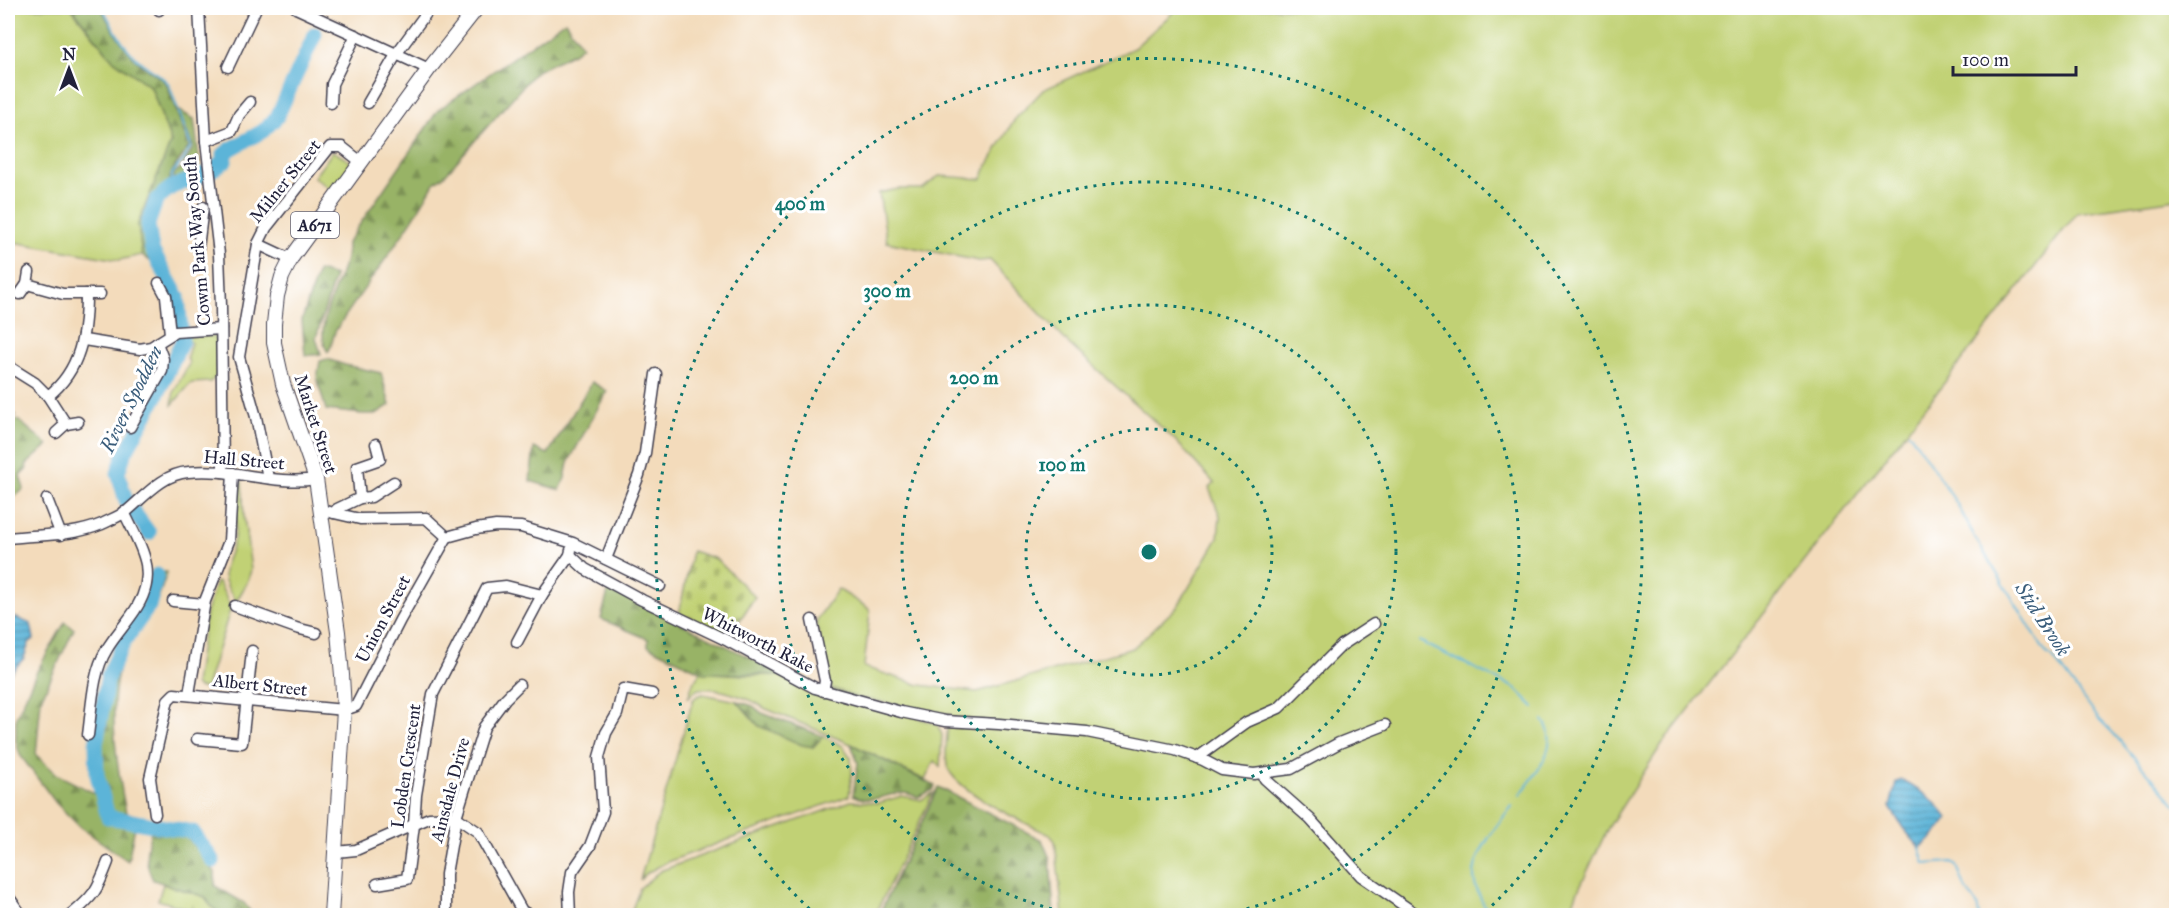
<svg xmlns="http://www.w3.org/2000/svg" width="2184" height="923" viewBox="0 0 2184 923" font-family="'IM FELL Great Primer',serif">
	<defs>
		<pattern id="forest-firs" width="22" height="20" patternUnits="userSpaceOnUse" patternTransform="scale(1.5)"><rect width="22" height="20" fill="#98b366"/><path d="M5 1l3.5 6h-7zM16 11l3.5 6h-7z" fill="#7c9155"/></pattern>
		<pattern id="cemetery-stones" width="16" height="16" patternUnits="userSpaceOnUse" patternTransform="scale(1.5)"><rect width="16" height="16" fill="#c1d174"/><path d="M2 7V4a2 2 0 0 1 4 0v3zM10 15v-3a2 2 0 0 1 4 0v3z" fill="#a6b365"/></pattern>
		<pattern id="water-rules" width="6" height="5" patternUnits="userSpaceOnUse" patternTransform="scale(1.5)"><rect width="6" height="5" fill="#5bb4d8"/><path d="M0 2.5h6" fill="none" stroke="#4b92b0"/></pattern>
	</defs>
	<rect width="100%" height="100%" fill="#fff"/>
	<filter id="ink" filterUnits="userSpaceOnUse"><feTurbulence type="fractalNoise" baseFrequency=".0167" numOctaves="2"/><feDisplacementMap in="SourceGraphic" scale="12" xChannelSelector="R" yChannelSelector="G"/><feConvolveMatrix kernelMatrix="1 2 1 2 8 2 1 2 1" color-interpolation-filters="sRGB"/></filter>
	<filter id="wash" filterUnits="userSpaceOnUse"><feTurbulence type="fractalNoise" baseFrequency=".008" numOctaves="4" result="noise"/><feDisplacementMap in="SourceGraphic" scale="24" xChannelSelector="R" yChannelSelector="G"/><feGaussianBlur stdDeviation="1.35" result="paint"/><feColorMatrix in="noise" values="0 0 0 0 0 0 0 0 0 0 0 0 0 0 0 0 0 1.4 0 .05"/><feComposite in="paint" operator="in"/></filter>
	<g filter="url(#wash)">
		<rect width="100%" height="100%" fill="#f3dbbb"/>
		<g fill="#c1d174" stroke="#727a58" stroke-width="1.5">
			<polygon points="8,8 71,8 112,59 151,87 171,142 138,224 142,255 119,260 8,241"/>
			<path d="M1178,8H2176V199L2077,213L1662,744L1608,828L1577,893L1569,915H1063L1055,841L1050,835C1027,824 952,790 947,765C944,750 948,730 949,714L858,698L829,687L816,621L838,589L868,608L870,612L864,667L920,685L977,692L1133,648L1178,606L1218,538L1220,516L1209,488L1214,483L1174,439L1069,344L990,260L979,261L887,242L879,193L898,189H922L939,176L982,179L987,166L1015,119L1043,90L1134,48Z"/>
			<polygon points="333,151 354,164 334,192 314,177"/>
			<polygon points="187,336 214,336 216,338 217,376 210,382 191,383 172,405 174,391 189,364 187,356 191,343 187,339"/>
			<path d="M242,481L244,516L251,570L247,583L236,602C211,565 232,565 235,532C237,517 235,500 236,485Z"/>
			<polygon points="216,582 219,583 231,607 206,688 198,688 195,684 206,612"/>
			<path d="M701,672L745,675H785L937,724L942,735L940,767L934,761L925,780L851,744L764,708C754,699 713,686 699,689C694,691 691,694 688,698L693,683Z"/>
			<polygon points="703,694 737,701 759,726 813,747 823,736 843,746 851,758 852,773 849,796 667,862 645,874 640,880 693,700 697,696"/>
			<polygon points="933,793 875,915 630,915 640,888 660,871 851,801 878,803 902,796 921,800"/>
			<polygon points="163,884 206,897 211,906 221,915 190,915 193,905 191,910 158,900"/>
		</g>
		<g fill="url(#forest-firs)" stroke="#5d6a50" stroke-width="1.5">
			<path d="M72,8H101C111,27 122,46 138,62C147,71 159,74 167,85L189,146C183,158 167,171 170,185C142,208 141,230 153,263L142,255L138,224L171,142L151,87L112,59Z"/>
			<path d="M565,21L582,46L573,53L535,72L445,175L434,183C406,235 368,281 336,330C332,337 333,345 328,352C312,332 338,284 345,262C347,256 347,249 347,243L438,110Z"/>
			<polygon points="178,110 194,119 201,173 173,182 174,173 183,167 193,147"/>
			<polygon points="318,271 335,276 316,338 321,354 305,356 302,320"/>
			<polygon points="327,359 345,365 381,373 390,405 376,414 362,414 326,410 317,379 320,361"/>
			<polygon points="592,382 607,391 568,463 565,478 560,490 530,481 534,448 548,454"/>
			<polygon points="8,408 16,415 12,418 19,421 48,445 26,465 27,469 20,476 24,489 8,502"/>
			<path d="M160,572H167C163,584 160,596 154,607C147,622 134,635 126,650C104,691 117,768 126,813L139,816L137,819L109,814L100,775L99,744L110,677L125,644L150,608Z"/>
			<polygon points="609,588 785,675 704,673 648,646 648,639 601,619"/>
			<polygon points="65,622 74,629 41,699 36,755 58,775 98,795 104,819 135,826 128,861 80,827 56,803 20,755 16,741 16,718 36,673"/>
			<polygon points="737,701 753,706 762,713 823,736 813,747 802,745 759,726"/>
			<path d="M851,744L935,786L933,790L918,797C912,795 905,792 898,793C883,796 868,804 853,795L858,763Z"/>
			<polygon points="938,787 1042,840 1050,859 1054,915 879,915"/>
			<path d="M152,828L186,835L215,872V886L244,903L253,915H221L211,906L205,897L153,880C143,859 146,850 152,828Z"/>
		</g>
		<polygon fill="url(#cemetery-stones)" stroke="#727a58" stroke-width="1.5" points="692,551 716,559 755,597 728,638 679,614"/>
		<g fill="url(#water-rules)" stroke="#3e6b8a" stroke-width="1.5">
			<path d="M8,616C16,616 23,621 31,624L34,639L29,643L24,658L8,676Z"/>
			<path d="M1902,780C1923,793 1933,798 1948,818L1933,838L1920,848L1903,828L1890,807L1896,782Z"/>
		</g>
		<g fill="none" stroke-linecap="round" stroke-linejoin="round">
			<g stroke="#5bb4d8" stroke-width="2">
				<path d="M103,8C113,27 124,49 142,63C151,70 161,75 169,84L191,146C187,152 185,160 180,164C173,172 169,175 172,187"/>
				<polyline points="1909,432 1957,504 1977,541 2047,655 2052,657 2098,718 2113,733 2176,805"/>
				<polyline points="1419,641 1515,688 1534,707"/>
				<path d="M1520,795C1535,775 1562,745 1543,720"/>
				<polyline points="1920,848 1925,864 1952,862 1956,864 1966,890 1977,904 1979,916"/>
				<path d="M1490,916C1484,904 1474,889 1474,876C1473,856 1499,822 1512,806"/>
			</g>
			<g stroke="#5bb4d8" stroke-width="15">
				<polyline points="149,533 126,501 118,473 124,455 156,397 182,341 178,297 152,250 148,224 156,201 164,193 172,187 206,174 225,161 224,154 229,150 263,131 277,117 315,34"/>
				<polyline points="157,575 149,606 124,642 108,676 96,744 97,775 108,817 193,832 213,861"/>
			</g>
		</g>
	</g>
	<g filter="url(#ink)">
		<g fill="none" stroke-linecap="round" stroke-linejoin="round">
			<g stroke="#413e4e" stroke-width="13">
				<g id="minor">
					<polyline points="159,8 159,10"/>
					<polyline points="199,8 206,141 219,254 221,306 223,472"/>
					<polyline points="296,8 429,69"/>
					<polyline points="228,67 256,8"/>
					<polyline points="331,103 332,84 356,35"/>
					<polyline points="368,103 397,53 430,8"/>
					<polyline points="206,141 232,131 239,115 250,102"/>
					<polyline points="258,244 290,259"/>
					<polyline points="198,248 203,207"/>
					<polyline points="159,283 166,296 170,334"/>
					<polyline points="27,284 63,294 100,294"/>
					<polyline points="20,294 27,284 29,272"/>
					<polyline points="84,340 140,349 151,347 175,332 221,329"/>
					<path d="M8,366L35,383L48,396C81,370 86,333 86,294"/>
					<polyline points="48,396 66,424 78,422"/>
					<polyline points="130,427 162,371 163,359 157,343"/>
					<polyline points="56,433 66,424"/>
					<polyline points="268,478 256,417 239,357 258,244 266,228 330,147 342,147 361,162"/>
					<polyline points="360,498 371,497 394,482"/>
					<polyline points="47,499 61,535"/>
					<polyline points="321,510 360,519 426,518 447,537"/>
					<polyline points="334,513 337,509 360,498 357,467 380,459 376,444"/>
					<polyline points="447,537 476,529 496,526 521,527 573,543 660,586"/>
					<path d="M8,538C41,534 70,537 102,524C110,520 120,516 127,511C145,496 163,474 188,472C231,467 273,486 316,479"/>
					<polyline points="570,555 585,569 642,600 728,641 815,688 901,712 945,721 999,724 1087,732 1175,750 1203,760 1222,770 1254,774 1291,769 1339,743 1385,725"/>
					<polyline points="606,559 639,475 645,453 656,374"/>
					<polyline points="173,601 204,604"/>
					<polyline points="235,606 296,628 316,633"/>
					<polyline points="812,620 825,681 823,691"/>
					<polyline points="517,642 542,595 570,555 571,550"/>
					<polyline points="189,694 205,601 229,541 233,473"/>
					<path d="M88,735C92,707 92,673 107,649C116,634 128,622 137,607C159,571 140,546 124,512"/>
					<polyline points="197,739 242,743 252,651"/>
					<polyline points="1197,758 1247,722 1279,708 1342,645 1374,624"/>
					<polyline points="1262,773 1265,779 1310,819 1361,876 1419,916"/>
					<polyline points="155,814 150,778 168,700 174,694 344,710 356,706 400,620 447,537"/>
					<polyline points="336,852 356,850 429,818 456,817 478,832 522,911 531,916"/>
					<polyline points="377,884 407,879 414,825 416,795 433,694 487,588 506,586 542,595"/>
					<polyline points="8,896 22,916"/>
					<path d="M70,916C94,896 97,891 108,862"/>
					<polyline points="446,916 446,874 456,817 484,727 505,699 519,685"/>
					<polyline points="570,916 569,892 572,872 590,846 603,812 599,757 606,733 617,714 623,689 652,694"/>
				</g>
			</g>
			<g stroke="#413e4e" stroke-width="16">
				<polyline id="major" points="331,916 344,710 342,675 338,632 316,479 283,384 274,343 274,324 277,296 282,277 292,257 429,69 477,8"/>
			</g>
			<use href="#minor" stroke="#fff" stroke-width="10"/>
			<use href="#major" stroke="#fff" stroke-width="14"/>
		</g>
	</g>
	<g fill="none" stroke="#0f766e" stroke-width="3" stroke-dasharray="3 6">
		<circle cx="1149" cy="552" r="123"/>
		<circle cx="1149" cy="552" r="247"/>
		<path d="M1078 915A370 370 0 1 1 1220 915"/>
		<path d="M816 915A493 493 0 1 1 1482 915"/>
	</g>
	<g text-anchor="middle" stroke-width="6" stroke-linejoin="round" paint-order="stroke">
		<rect fill="#fff" stroke="#646476" stroke-width="1.5" x="291" y="212" width="48" height="26" rx="4.5"/>
		<g font-size="16" font-weight="bold" fill="#22223b">
			<text x="315" y="231">A671</text>
		</g>
		<g font-size="18" fill="#22223b" stroke="#fff">
			<text transform="translate(285 181) rotate(-51)" y="6">Milner Street</text>
			<text transform="translate(197 241) rotate(-95)" y="6">Cowm Park Way South</text>
			<text transform="translate(316 424) rotate(72)" y="6">Market Street</text>
			<text transform="translate(244 460) rotate(5)" y="6">Hall Street</text>
			<text transform="translate(383 619) rotate(-62)" y="6">Union Street</text>
			<text transform="translate(758 640) rotate(27)" y="6">Whitworth Rake</text>
			<text transform="translate(260 685) rotate(6)" y="6">Albert Street</text>
			<text transform="translate(406 766) rotate(-82)" y="6">Lobden Crescent</text>
			<text transform="translate(450 790) rotate(-75)" y="6">Ainsdale Drive</text>
		</g>
		<g font-size="20" font-style="italic" fill="#395c7a" stroke="#fff">
			<text transform="translate(131 399) rotate(-64)" y="7">River Spodden</text>
			<text transform="translate(2043 619) rotate(57)" y="7">Stid Brook</text>
		</g>
	</g>
	<circle cx="1149" cy="552" r="9" fill="#0f766e" stroke="#fff" stroke-width="3"/>
	<g font-size="18" text-anchor="middle" font-weight="bold" fill="#0f766e" stroke="#fff" stroke-width="6" stroke-linejoin="round" paint-order="stroke">
		<text x="800" y="210">400 m</text>
		<text x="887" y="297">300 m</text>
		<text x="974" y="384">200 m</text>
		<text x="1062" y="471">100 m</text>
	</g>
	<rect width="2184" height="923" fill="none" stroke="#fff" stroke-width="30"/>
	<g transform="translate(69 69)" stroke="#ffffff" stroke-width="4.5" paint-order="stroke">
	<path d="M0-4.5L10 22L0 15L-10 22Z" fill="#22223b"/>
	<text y="-9" font-size="16" font-weight="bold" text-anchor="middle" fill="#22223b">N</text>
	</g>
	<path d="M1953 66v9h123v-9" fill="none" stroke="#22223b" stroke-width="3"/>
	<text x="1962" y="66" font-size="18" fill="#22223b" stroke="#ffffff" stroke-width="4.5" paint-order="stroke">100 m</text>
</svg>
